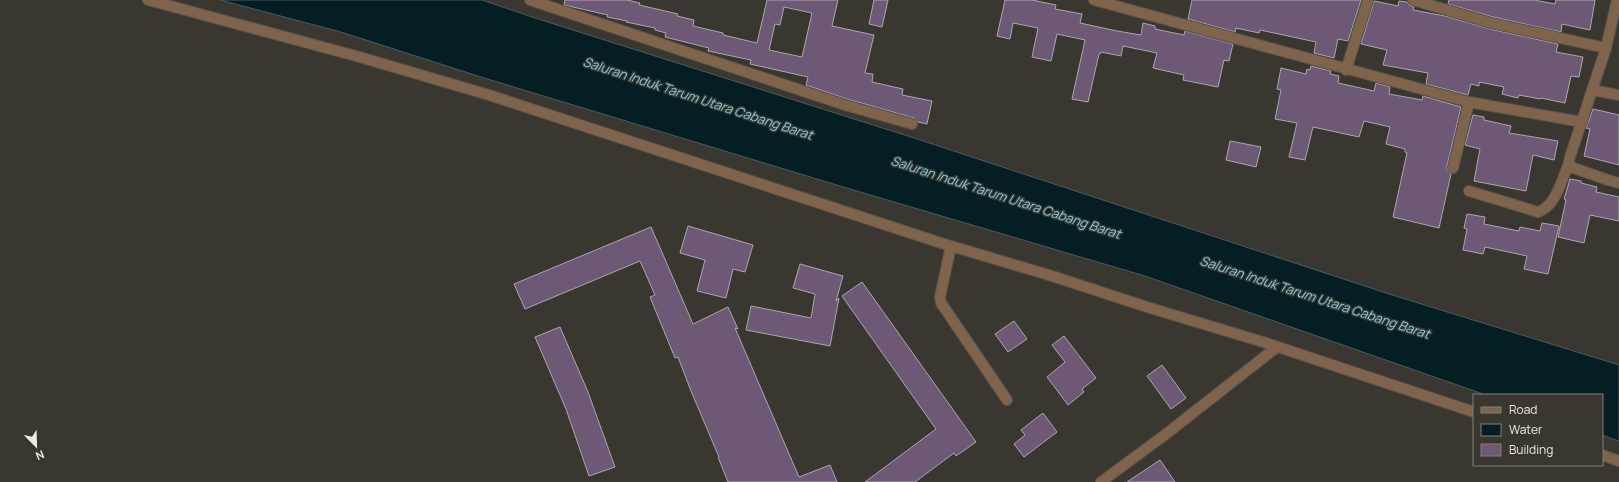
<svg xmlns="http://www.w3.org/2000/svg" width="1619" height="482" viewBox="0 0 1619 482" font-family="Manrope,sans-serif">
	<rect width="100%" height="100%" fill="#3a3730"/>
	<polygon fill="#051e23" stroke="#4a5b5e" points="220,0 482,0 535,18 911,137 1389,294 1619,365 1619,441 1602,435 1602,395 1486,395 1145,276 840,186 481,77 341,32"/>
	<g fill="#6d5876" stroke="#aca7ae" fill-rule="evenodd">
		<path d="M565,0H627L640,3L639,5L678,14L677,16L694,20L693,26L723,33V35L757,43L767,0H838L832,26L874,35L865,73L873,74L872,82L903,89L902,95L932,101L927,124L918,122L914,118L847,99L806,85L808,77L750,64L751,60L708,51L709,48L665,37L666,33L655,30V28L626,22L627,21L607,17L608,15L564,5ZM784,7L812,13L802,57L769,50L775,24L780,25Z"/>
		<polygon points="874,0 888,0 882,27 869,24"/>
		<polygon points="1005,0 1032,0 1056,5 1055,9 1082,14 1080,23 1117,31 1141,35 1143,23 1155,26 1155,29 1184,35 1185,31 1233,44 1229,61 1224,60 1218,87 1183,80 1184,75 1153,68 1157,53 1123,46 1121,56 1101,52 1100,54 1099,54 1088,102 1072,99 1085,40 1057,34 1051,61 1032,57 1038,28 1013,23 1010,39 997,36"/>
		<polygon points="1192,0 1361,0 1348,41 1338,39 1334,58 1314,53 1316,42 1260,30 1259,33 1236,28 1235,32 1188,19"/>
		<polygon points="1449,0 1534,0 1555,4 1556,0 1595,0 1590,30 1562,24 1561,32 1493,17 1448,4"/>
		<polygon points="1374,1 1398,6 1399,1 1407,2 1409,5 1414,7 1413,10 1445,16 1490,29 1558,44 1556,52 1583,57 1579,77 1571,76 1565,103 1541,98 1540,99 1519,95 1518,98 1502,94 1504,87 1479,82 1479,86 1471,84 1468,95 1426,84 1428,73 1383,65 1387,50 1361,44"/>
		<polygon points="1311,66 1331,71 1330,74 1339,76 1338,83 1374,91 1376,83 1390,87 1389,94 1422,100 1423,96 1461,107 1447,166 1447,170 1451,174 1439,228 1393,217 1407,153 1405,152 1405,149 1386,144 1390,127 1364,121 1359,137 1313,127 1305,160 1289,157 1297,123 1275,119 1281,90 1277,89 1281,68 1306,74 1307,69 1310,70"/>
		<polygon points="1593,109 1619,115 1619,165 1584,156 1590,129 1586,128"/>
		<polygon points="1473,115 1484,117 1484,120 1511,126 1509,133 1558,141 1554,160 1533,155 1526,191 1474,181 1480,149 1465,145"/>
		<polygon points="1230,141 1261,147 1256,167 1226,160"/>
		<polygon points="1570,179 1581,181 1581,183 1597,187 1596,192 1619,197 1619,221 1590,215 1584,243 1558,237 1566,200 1564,199"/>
		<polygon points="1467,214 1485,217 1484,224 1519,231 1520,227 1540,231 1542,223 1559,226 1548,274 1524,269 1527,256 1485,247 1483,254 1463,250 1467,229 1464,228"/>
		<polygon points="688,226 753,245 745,272 733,269 726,298 697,291 705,260 680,253"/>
		<polygon points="651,227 693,324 728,307 738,329 735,328 799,477 830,465 837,482 728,482 718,457 719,457 691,391 678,357 675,358 650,297 655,295 640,261 525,309 514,284"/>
		<polygon points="800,264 843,276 836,301 839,298 830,346 746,330 751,306 811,318 815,294 793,288"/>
		<polygon points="862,282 976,442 956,456 954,453 915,482 865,482 936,429 842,296"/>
		<polygon points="1014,321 1027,339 1008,352 995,334"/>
		<polygon points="560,327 588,392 615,467 589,476 566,409 535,337"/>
		<polygon points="1064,336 1096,378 1082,389 1084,392 1068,405 1047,377 1065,362 1052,345"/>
		<polygon points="1162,365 1186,398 1171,409 1147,376"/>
		<polygon points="1043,413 1057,432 1024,457 1014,444 1025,435 1021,430"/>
		<polygon points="1160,460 1175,482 1127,482"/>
	</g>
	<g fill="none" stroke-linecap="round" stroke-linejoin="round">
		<g stroke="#56544d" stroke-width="12">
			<g id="minor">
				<polyline points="148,0 356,56 489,95 941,243 1052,276 1147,307 1263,342 1474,412"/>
				<polyline points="530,0 845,105 912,124"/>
				<polyline points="1094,0 1469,102 1582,122"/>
				<polyline points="1413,0 1491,23 1606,48 1617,0"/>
				<polyline points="1606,48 1570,157 1568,166 1608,180 1619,183"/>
				<polyline points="1346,70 1368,0"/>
				<polyline points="1592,90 1619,95"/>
				<polyline points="1453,168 1469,102"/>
				<path d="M1469,191L1538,212C1556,206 1561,181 1568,166"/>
				<polyline points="951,246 940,297 941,303 1007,400"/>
				<polyline points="1602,455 1619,461"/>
				<polyline points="1101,482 1166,434 1277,347"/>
			</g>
		</g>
		<use href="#minor" stroke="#80634b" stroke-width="10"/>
	</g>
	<g text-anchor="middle" stroke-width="3" stroke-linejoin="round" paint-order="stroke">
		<g font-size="13" font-style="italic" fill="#7ccfe0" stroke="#3a3730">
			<text transform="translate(698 98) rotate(18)" y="5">Saluran Induk Tarum Utara Cabang Barat</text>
			<text transform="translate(1006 197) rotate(18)" y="5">Saluran Induk Tarum Utara Cabang Barat</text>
			<text transform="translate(1315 297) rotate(18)" y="5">Saluran Induk Tarum Utara Cabang Barat</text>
		</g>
	</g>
	<rect x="1473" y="394" width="130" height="72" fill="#3a3730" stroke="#817f79"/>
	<rect x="1481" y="407" width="20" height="6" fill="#80634b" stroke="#817f79"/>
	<text x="1509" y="414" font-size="12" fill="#eceae6">Road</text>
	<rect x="1481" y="424" width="20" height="12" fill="#051e23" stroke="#817f79"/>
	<text x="1509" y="434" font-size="12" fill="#eceae6">Water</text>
	<rect x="1481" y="444" width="20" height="12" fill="#6d5876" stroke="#817f79"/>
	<text x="1509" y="454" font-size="12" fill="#eceae6">Building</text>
	<g transform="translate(36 446) rotate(157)" stroke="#3a3730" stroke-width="3" paint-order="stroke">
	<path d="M0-3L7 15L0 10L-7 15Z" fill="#eceae6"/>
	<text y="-6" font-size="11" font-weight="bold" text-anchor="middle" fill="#eceae6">N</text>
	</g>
</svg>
